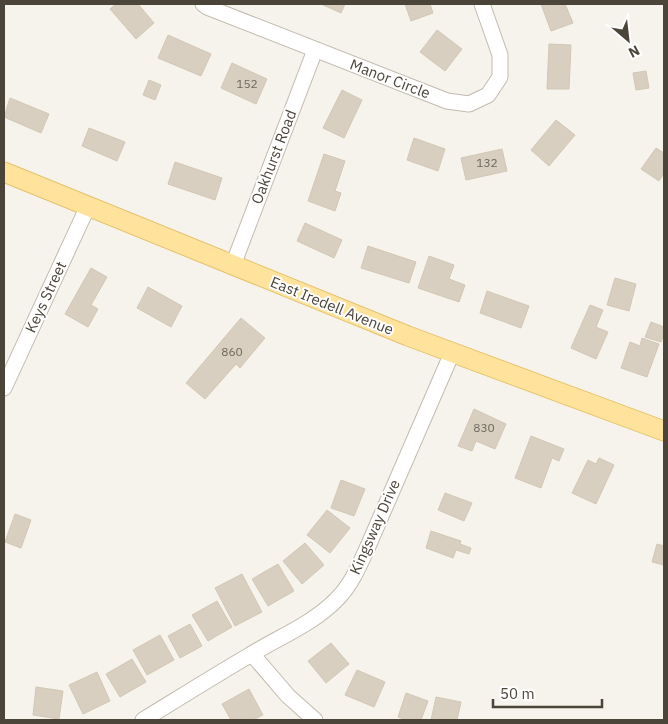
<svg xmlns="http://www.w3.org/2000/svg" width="668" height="724" viewBox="0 0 668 724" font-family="'IBM Plex Sans',sans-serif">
	<rect width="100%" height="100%" fill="#f6f3ec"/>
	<g fill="#d8cfc1" stroke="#d3c7b4">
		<polygon points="116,4 138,4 154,23 136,39 110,9"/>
		<polygon points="321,4 345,4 341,13"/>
		<polygon points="405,4 430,4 433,13 411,21"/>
		<polygon points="541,4 565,4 573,23 551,31"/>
		<polygon points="437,30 462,49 445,71 420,52"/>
		<polygon points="168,35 211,54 201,76 158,58"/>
		<polygon points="549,44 571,45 569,89 547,89"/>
		<polygon points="232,63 267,79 256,104 221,88"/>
		<polygon points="646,71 649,88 636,90 633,73"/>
		<polygon points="149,80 161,85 155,100 143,95"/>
		<polygon points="342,90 362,100 344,138 323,128"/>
		<polygon points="10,98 49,114 41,133 4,117"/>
		<polygon points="556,120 575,135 549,166 531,150"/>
		<polygon points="89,128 125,142 117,161 82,146"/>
		<polygon points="414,138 445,149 438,171 407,160"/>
		<polygon points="656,148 664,153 664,173 659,181 641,169"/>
		<polygon points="502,149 507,171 466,180 461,158"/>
		<polygon points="324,154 345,161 335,191 341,193 335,211 308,201"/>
		<polygon points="175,162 222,178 215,200 168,184"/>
		<polygon points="305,223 342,240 334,258 297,241"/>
		<polygon points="368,246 416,262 409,283 361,268"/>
		<polygon points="429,256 454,265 449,279 465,285 459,302 418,288"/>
		<polygon points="91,268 107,277 91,305 98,309 88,327 65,314"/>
		<polygon points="615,278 636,284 629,311 607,305"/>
		<polygon points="148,287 182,306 171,327 137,308"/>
		<polygon points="487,291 529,306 521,328 480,313"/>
		<polygon points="590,305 603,310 596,327 608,332 596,359 571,348"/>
		<polygon points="241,318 265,338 240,368 236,364 205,399 186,383"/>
		<polygon points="651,322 664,327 664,334 661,342 645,337"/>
		<polygon points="642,338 659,344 647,377 621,368 630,342 640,346"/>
		<polygon points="474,409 506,424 495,449 476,441 472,451 458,446"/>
		<polygon points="531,436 564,449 559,461 552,458 541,488 515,478"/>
		<polygon points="599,458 614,465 596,504 572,493 588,460 596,464"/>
		<polygon points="341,480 365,489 354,516 331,508"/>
		<polygon points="445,493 472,503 464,521 438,510"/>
		<polygon points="327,510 350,528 330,553 307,535"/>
		<polygon points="15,514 31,520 21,548 5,542"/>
		<polygon points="431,531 461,541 460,544 471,548 469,554 456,550 453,558 426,548"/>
		<polygon points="305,543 324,565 302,584 283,561"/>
		<polygon points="657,544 664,546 664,565 652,562"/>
		<polygon points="278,564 294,591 268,606 252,579"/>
		<polygon points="242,574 262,612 235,626 215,588"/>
		<polygon points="217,601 232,627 208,641 192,615"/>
		<polygon points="190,624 202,646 180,658 168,636"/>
		<polygon points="160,635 174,660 147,675 133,650"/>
		<polygon points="331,643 349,664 326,683 308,661"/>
		<polygon points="132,659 146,682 120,697 106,674"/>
		<polygon points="357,670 385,682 374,707 345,695"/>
		<polygon points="97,672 110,701 83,714 69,685"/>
		<polygon points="36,687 63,691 59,719 33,715"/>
		<polygon points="249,689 263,715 253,720 231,720 222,704"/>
		<polygon points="406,693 428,701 421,720 408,720 398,717"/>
		<polygon points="436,697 461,702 457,720 431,720"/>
	</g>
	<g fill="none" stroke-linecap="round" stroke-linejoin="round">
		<g stroke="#c2bbae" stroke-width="17">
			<g id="minor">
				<polyline points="203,4 207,7 447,101 469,104 488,95 500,77 500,55 482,4"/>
				<polyline points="233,265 315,50"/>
				<polyline points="4,388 88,206"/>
				<polyline points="252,654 288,696 315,720"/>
				<path d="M143,720C179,698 214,676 250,655C279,637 313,624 337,599C352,584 360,564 369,544L452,353"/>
			</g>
		</g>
		<g stroke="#e6c16a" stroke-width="21">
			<polyline id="major" points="4,172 408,336 664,431"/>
		</g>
		<use href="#minor" stroke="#fff" stroke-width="15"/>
		<use href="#major" stroke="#ffe39c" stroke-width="19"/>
	</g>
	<g text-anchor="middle" stroke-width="4" stroke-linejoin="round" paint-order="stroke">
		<g font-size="12" fill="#6e675b">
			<text x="247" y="88">152</text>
			<text x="487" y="167">132</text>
			<text x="232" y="356">860</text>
			<text x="484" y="432">830</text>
		</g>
		<g font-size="15" fill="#4b4439" stroke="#fff">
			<text transform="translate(390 79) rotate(21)" y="5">Manor Circle</text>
			<text transform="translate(274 157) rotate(-69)" y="5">Oakhurst Road</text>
			<text transform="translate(46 297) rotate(-65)" y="5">Keys Street</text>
			<text transform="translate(332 306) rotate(22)" y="5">East Iredell Avenue</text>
			<text transform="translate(375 527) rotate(-66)" y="5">Kingsway Drive</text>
		</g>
	</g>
	<rect width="668" height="724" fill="none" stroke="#4b4439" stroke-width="10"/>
	<g transform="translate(628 40) rotate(152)" stroke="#ffffff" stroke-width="4" paint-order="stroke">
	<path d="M0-4L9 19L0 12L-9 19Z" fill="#4b4439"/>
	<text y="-8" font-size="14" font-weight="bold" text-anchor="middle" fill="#4b4439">N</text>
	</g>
	<path d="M493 699v8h109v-8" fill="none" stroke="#4b4439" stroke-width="2.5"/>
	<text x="500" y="699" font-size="15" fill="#4b4439" stroke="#ffffff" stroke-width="4" paint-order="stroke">50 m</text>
</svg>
